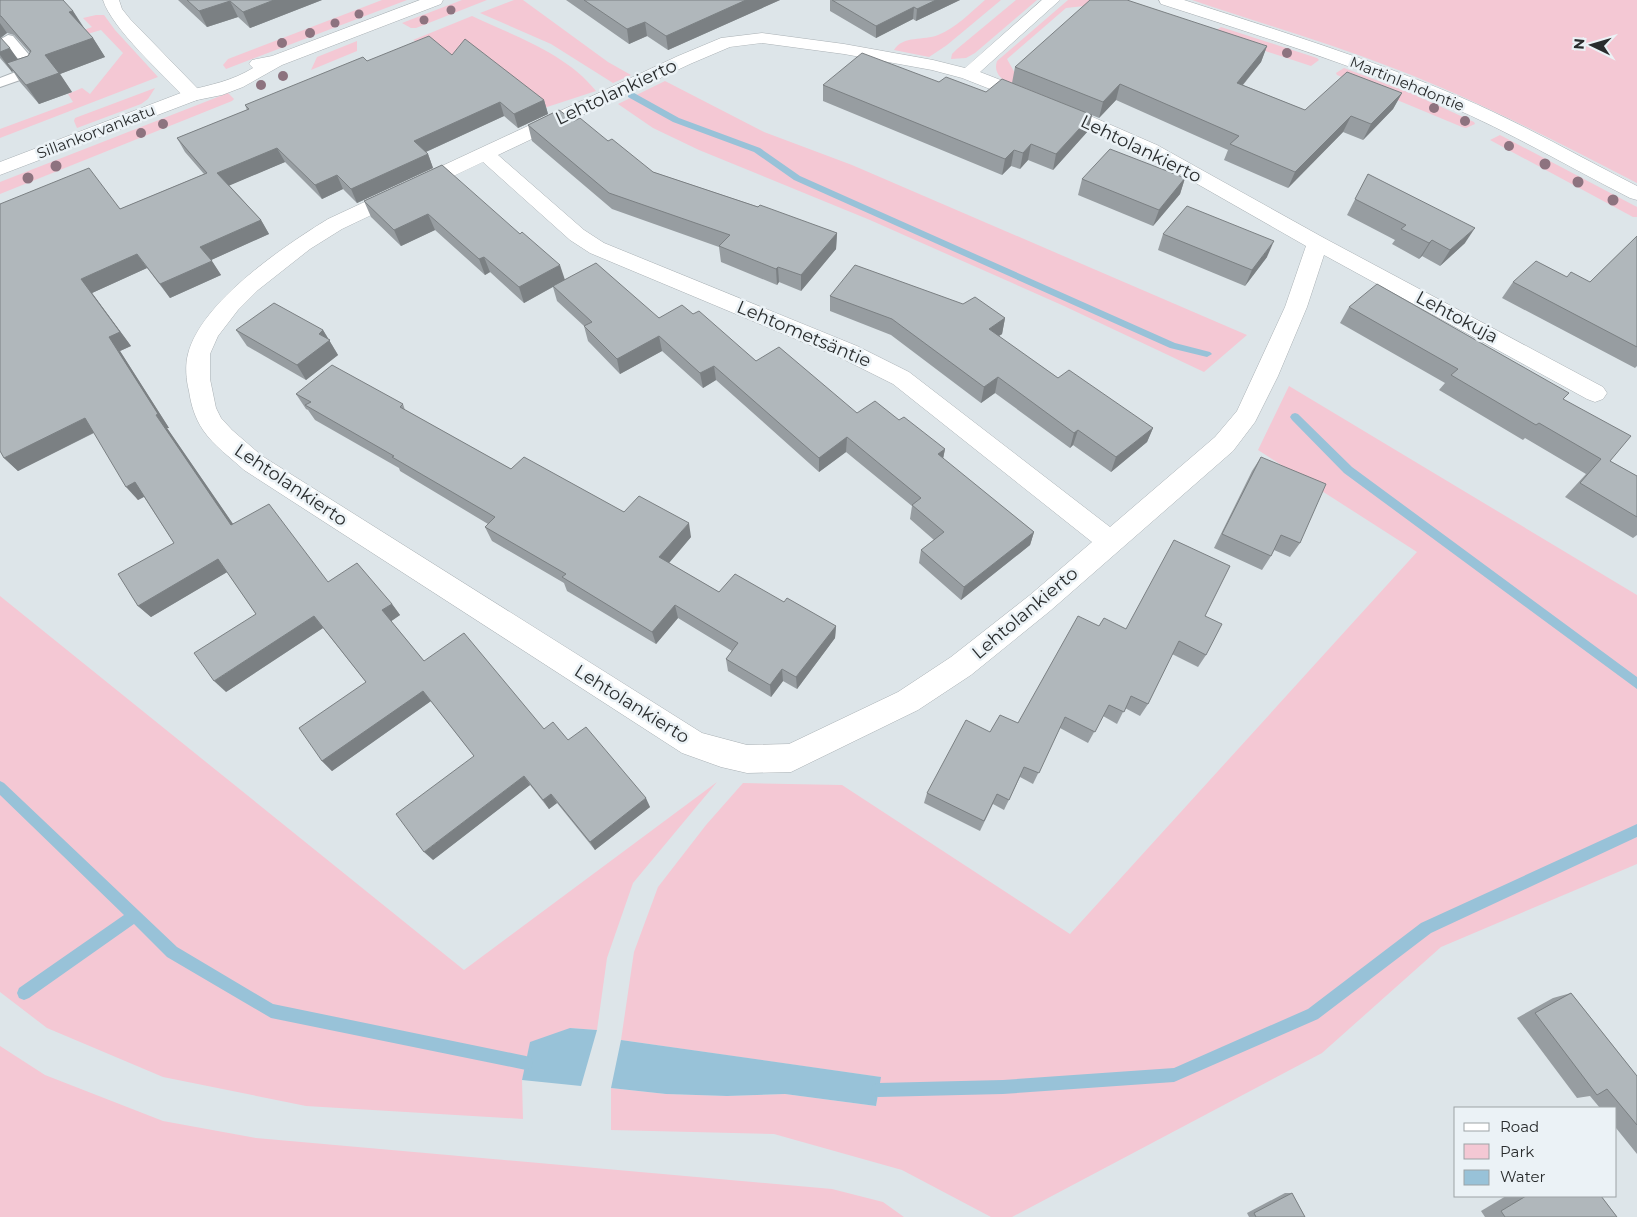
<svg xmlns="http://www.w3.org/2000/svg" width="1637" height="1217" viewBox="0 0 1637 1217" font-family="Montserrat,sans-serif">
	<rect width="100%" height="100%" fill="#dde5e9"/>
	<g fill="#f4c8d4">
		<polygon points="382,0 407,0 226,69 223,65 228,59"/>
		<polygon points="462,0 487,0 416,28 411,28 402,23"/>
		<polygon points="514,0 523,0 608,62 631,75 613,83 551,44 480,13"/>
		<path d="M985,0H1001L947,45L929,57L894,50C903,35 924,41 938,35C956,28 971,12 985,0Z"/>
		<polygon points="1016,0 1037,0 975,53 966,58 951,59 952,54 957,49"/>
		<path d="M1068,0H1089L1103,4L1066,8L1007,59L1020,82L1084,111L1006,82C998,76 994,70 997,61Z"/>
		<path d="M1192,0H1637V183C1557,142 1477,100 1393,68C1327,42 1259,23 1192,0Z"/>
		<polygon points="96,15 104,15 115,30 158,77 0,138 0,129 73,102 68,94 82,88 90,94 123,53 101,30 84,35 81,31 92,27 83,18"/>
		<path d="M472,16C514,36 566,53 596,91L541,109L430,46L413,40Z"/>
		<polygon points="1221,27 1317,58 1319,60 1311,66 1217,35 1214,32"/>
		<polygon points="357,41 357,51 311,70 317,57"/>
		<polygon points="1344,68 1413,94 1474,122 1475,124 1466,128 1462,127 1337,75 1336,73"/>
		<polygon points="665,81 764,132 852,165 1247,335 1204,372 1064,306 870,220 699,150 653,128 618,104"/>
		<polygon points="155,88 148,99 141,104 77,128 74,121 75,118"/>
		<polygon points="228,93 234,99 232,101 0,194 0,182"/>
		<polygon points="1500,135 1637,207 1637,217 1633,217 1490,140"/>
		<polygon points="1289,386 1637,595 1637,864 1441,947 1322,1053 1012,1217 991,1217 902,1170 774,1134 611,1130 611,1088 666,1094 727,1096 785,1094 876,1106 880,1077 621,1040 634,952 658,887 706,825 743,783 842,785 1070,934 1417,552 1258,450"/>
		<polygon points="0,596 464,970 717,782 633,883 607,958 597,1030 570,1028 522,1080 523,1119 306,1106 163,1077 47,1028 0,992"/>
		<polygon points="0,1046 45,1075 163,1121 256,1138 832,1189 883,1202 904,1217 0,1217"/>
	</g>
	<g fill="#98c2d8">
		<polygon points="570,1028 597,1030 581,1086 522,1080 530,1042"/>
		<polygon points="621,1040 881,1077 876,1106 785,1094 727,1096 666,1094 611,1088"/>
	</g>
	<g fill="none" stroke-linecap="round" stroke-linejoin="round">
		<g fill="#98c2d8" fill-rule="evenodd">
			<polygon points="628,93 634,93 679,118 760,148 800,176 1175,343 1210,352 1212,354 1207,357 1170,348 794,180 754,152 673,122 628,97"/>
			<polygon points="1295,413 1298,414 1352,467 1637,677 1637,689 1344,473 1292,420 1290,417 1292,414"/>
			<polygon points="0,781 4,783 177,947 273,1004 526,1056 531,1058 533,1063 531,1068 526,1070 271,1018 167,957 134,924 29,998 24,1000 19,998 17,993 19,988 124,915 0,795"/>
			<polygon points="1637,824 1637,837 1431,933 1318,1019 1174,1082 1003,1094 878,1097 873,1095 871,1090 873,1085 878,1083 1003,1080 1174,1068 1308,1009 1421,923"/>
		</g>
		<g stroke="#aab1b5" stroke-width="2">
			<polygon id="service" points="8,35 13,36 42,70 40,73 0,87 0,78 26,68 1,39"/>
		</g>
		<g stroke="#aab1b5" stroke-width="1">
			<g id="minor">
				<path d="M103,0H119L122,9L130,19L200,91L202,95L200,99L193,101L186,99C164,75 112,29 103,0Z"/>
				<path d="M1042,0H1060L980,72L1065,105L1157,145L1324,238L1603,387L1607,393L1603,399L1595,402L1587,399L1324,255L1307,307L1278,376L1255,422L1233,451L1050,611L971,675L918,710L791,772L747,773L721,767L682,753L244,470C230,457 214,446 203,430C195,418 191,405 189,391C186,380 185,365 188,354C201,302 284,246 328,219L678,56L721,38L762,33L844,44L933,60L965,68ZM762,43L844,54L932,70L962,78L1051,113L1143,153L1306,246L1285,307L1237,411L1215,437L1110,527L909,372L857,346L604,243L584,230L498,155L690,64L730,47ZM483,162L570,240L590,253L841,358L893,384L1092,542L1030,595L951,657L898,692L789,744L747,745L702,733L262,456L232,430L221,418L216,408L210,379V354L218,336L238,310L258,290L310,249L342,229Z"/>
			</g>
		</g>
		<g stroke="#aab1b5" stroke-width="1">
			<path id="tertiary" d="M1159,0H1184C1277,30 1370,59 1460,97C1521,123 1578,156 1637,186V200L1630,198C1569,167 1510,132 1447,105C1354,65 1257,35 1161,4Z"/>
		</g>
		<g stroke="#aab1b5" stroke-width="1">
			<path id="secondary" d="M420,0H443L441,4L282,65L243,87L222,95L197,100L0,175V162L186,91C210,85 232,81 253,68L249,64L252,60L272,56Z"/>
		</g>
		<use href="#service" fill="#fff" fill-rule="evenodd"/>
		<use href="#minor" fill="#fff" fill-rule="evenodd"/>
		<use href="#tertiary" fill="#fff" fill-rule="evenodd"/>
		<use href="#secondary" fill="#fff" fill-rule="evenodd"/>
	</g>
	<g fill="#8d737f">
		<circle cx="451" cy="10" r="4.5"/>
		<circle cx="359" cy="14" r="4.5"/>
		<circle cx="424" cy="20" r="4.5"/>
		<circle cx="335" cy="23" r="4.5"/>
		<circle cx="310" cy="33" r="5"/>
		<circle cx="282" cy="43" r="5"/>
		<circle cx="1287" cy="53" r="5"/>
		<circle cx="283" cy="76" r="5"/>
		<circle cx="261" cy="85" r="5"/>
		<circle cx="1434" cy="108" r="5"/>
		<circle cx="1465" cy="121" r="5"/>
		<circle cx="163" cy="124" r="5"/>
		<circle cx="141" cy="133" r="5"/>
		<circle cx="1509" cy="146" r="5"/>
		<circle cx="1545" cy="164" r="5.5"/>
		<circle cx="56" cy="166" r="5.5"/>
		<circle cx="28" cy="178" r="5.5"/>
		<circle cx="1578" cy="182" r="5.5"/>
		<circle cx="1613" cy="200" r="5.5"/>
	</g>
	<g fill="#979da1" fill-rule="evenodd">
		<path d="M0,0L73,11L85,29L93,38L105,57L60,74L72,92L39,104L20,82L13,71L12,72L0,58ZM7,33L14,35L30,53L28,56L17,59L1,38Z"/>
		<polygon points="178,0 322,0 250,28 238,17 207,27"/>
		<polygon points="566,0 780,0 668,50 647,36 629,44"/>
		<polygon points="830,0 960,0 916,21 913,19 876,38 830,11"/>
		<polygon points="1267,46 1261,62 1243,85 1305,110 1402,93 1393,109 1363,140 1343,132 1288,188 1224,160 1228,150 1116,100 1099,118 1012,83 1015,67"/>
		<polygon points="452,55 544,100 548,114 518,128 504,116 426,152 428,154 433,168 357,203 343,189 322,199 285,162 229,185 261,220 269,234 211,260 221,275 170,298 147,268 92,293 131,346 120,351 169,428 167,428 233,524 328,582 392,604 400,615 391,621 424,661 544,729 568,740 650,807 595,850 557,803 549,809 530,785 433,860 474,756 431,701 332,771 322,761 366,682 323,628 226,692 256,614 227,572 151,617 138,606 174,543 144,497 138,500 94,433 18,471 4,458 120,209 204,174 185,152 177,138 247,110 245,105 367,61"/>
		<polygon points="939,82 1092,115 1088,131 1053,170 1028,160 1020,169 1011,166 1002,175 823,101 823,85"/>
		<polygon points="574,121 608,141 653,172 837,233 836,249 801,291 779,282 777,285 721,262 719,247 612,209 532,141 528,125"/>
		<polygon points="442,165 564,280 659,318 693,314 756,361 857,413 899,420 945,449 943,459 1034,532 1030,545 961,600 919,563 921,550 934,540 910,519 912,506 846,452 819,472 716,380 703,388 662,351 620,374 588,341 584,326 557,301 553,287 524,303 490,272 485,275 435,230 401,246 371,217 364,201"/>
		<polygon points="1368,174 1465,243 1440,266 1422,256 1419,259 1392,244 1395,240 1347,215"/>
		<polygon points="1185,178 1180,194 1153,226 1078,195 1082,179"/>
		<polygon points="1163,234 1267,257 1245,286 1158,250"/>
		<polygon points="1637,236 1637,366 1635,368 1502,298 1513,282 1567,277 1590,282"/>
		<polygon points="830,296 963,304 1005,318 1002,334 998,336 1058,378 1153,428 1147,442 1111,472 1073,445 1070,448 995,393 981,403 891,335 830,311"/>
		<polygon points="1349,307 1564,399 1610,461 1637,476 1637,535 1633,538 1565,497 1586,474 1525,438 1523,440 1439,390 1445,383 1340,323"/>
		<polygon points="236,330 323,330 338,355 306,380 247,346"/>
		<polygon points="296,394 403,404 405,410 511,469 691,537 669,563 719,592 784,602 836,626 835,638 797,689 783,681 771,697 728,671 726,659 732,651 678,618 656,644 567,591 564,583 492,541 485,527 488,524 400,471 399,468 315,420 308,410 306,409"/>
		<polygon points="1261,457 1300,543 1290,557 1274,550 1271,556 1262,570 1214,548 1252,471"/>
		<polygon points="1205,616 1206,655 1198,667 1172,654 1148,704 1140,716 1125,708 1117,724 1103,716 1088,743 1060,728 1033,784 1020,777 1004,810 993,804 980,831 924,803 927,793 990,732 1018,723 1099,626 1126,629"/>
		<polygon points="1571,993 1637,1076 1637,1154 1616,1128 1616,1108 1600,1108 1590,1096 1577,1098 1517,1018 1553,998"/>
		<polygon points="1285,1193 1292,1193 1305,1217 1249,1217 1247,1213"/>
		<polygon points="1506,1196 1601,1196 1617,1217 1485,1217 1481,1211"/>
	</g>
	<g fill="#7b8083">
		<polygon points="274,0 322,0 250,28 243,12"/>
		<polygon points="746,0 780,0 668,50 666,36"/>
		<polygon points="936,0 960,0 916,21 917,9"/>
		<polygon points="230,1 238,17 207,27 199,11"/>
		<polygon points="914,7 913,19 876,38 876,26"/>
		<polygon points="73,11 85,30 69,12"/>
		<polygon points="645,22 647,36 629,44 627,29"/>
		<polygon points="0,23 7,33 0,38"/>
		<polygon points="93,38 105,57 60,74 72,92 39,104 26,85 45,55"/>
		<polygon points="1267,46 1261,62 1231,99 1237,83"/>
		<polygon points="10,48 23,67 7,63 13,71 12,72 0,55 0,52"/>
		<polygon points="1120,84 1116,100 1099,118 1103,102"/>
		<polygon points="1402,93 1393,109 1363,140 1371,124"/>
		<polygon points="544,100 548,114 518,128 514,114"/>
		<polygon points="500,102 504,116 419,155 414,141"/>
		<polygon points="1092,115 1088,131 1053,170 1056,154"/>
		<polygon points="1351,116 1343,132 1288,188 1295,172"/>
		<polygon points="1031,144 1028,160 1020,169 1023,153"/>
		<polygon points="277,148 285,162 226,187 217,173"/>
		<polygon points="1014,150 1011,166 1002,175 1005,159"/>
		<polygon points="428,154 433,168 357,203 351,189"/>
		<polygon points="337,175 343,189 322,199 315,185"/>
		<polygon points="1185,178 1180,194 1153,226 1159,210"/>
		<polygon points="428,214 435,230 401,246 394,230"/>
		<polygon points="261,220 269,234 209,261 200,247"/>
		<polygon points="1475,228 1465,243 1440,266 1450,250"/>
		<polygon points="837,233 836,249 801,291 801,275"/>
		<polygon points="1432,240 1422,256 1419,259 1429,243"/>
		<polygon points="1274,241 1267,257 1245,286 1252,270"/>
		<polygon points="137,254 147,268 92,293 131,346 120,351 169,428 167,428 242,537 231,525 156,415 109,337 81,279"/>
		<polygon points="484,257 490,272 485,275 479,259"/>
		<polygon points="212,261 221,275 170,298 160,284"/>
		<polygon points="560,265 565,280 524,303 519,287"/>
		<polygon points="778,267 779,282 777,285 776,269"/>
		<polygon points="1005,318 1002,334 986,345 989,329"/>
		<polygon points="323,330 338,355 306,380 297,365 319,334"/>
		<polygon points="659,336 662,351 620,374 617,359"/>
		<polygon points="714,366 716,380 703,388 700,373"/>
		<polygon points="998,377 995,393 981,403 984,387"/>
		<polygon points="85,418 97,431 18,471 4,458"/>
		<polygon points="1153,428 1147,442 1111,472 1116,457"/>
		<polygon points="1078,430 1073,445 1070,448 1074,433"/>
		<polygon points="847,437 846,452 819,472 819,458"/>
		<polygon points="945,449 942,463 938,454"/>
		<polygon points="135,482 147,495 138,500 126,487"/>
		<polygon points="689,523 691,537 662,571 659,557"/>
		<polygon points="1034,532 1030,545 961,600 964,587"/>
		<polygon points="218,559 229,571 151,617 138,606"/>
		<polygon points="392,604 400,615 390,622 382,610"/>
		<polygon points="675,605 678,618 656,644 652,632"/>
		<polygon points="314,616 323,628 226,692 214,681"/>
		<polygon points="836,626 835,638 797,689 796,677"/>
		<polygon points="782,669 783,681 771,697 770,685"/>
		<polygon points="423,691 431,701 332,771 322,761"/>
		<polygon points="524,776 530,785 433,860 424,852"/>
		<polygon points="551,794 557,803 549,809 543,800"/>
		<polygon points="646,798 650,807 595,850 590,842"/>
	</g>
	<g fill="#b0b7bb" stroke="#7b8083">
		<polygon points="0,0 63,0 73,11 69,12 93,38 45,55 59,73 26,85 7,63 28,56 31,51 1,16 0,16"/>
		<polygon points="187,0 274,0 243,12 230,1 199,11"/>
		<polygon points="584,0 746,0 666,36 645,22 627,29"/>
		<polygon points="832,0 936,0 917,9 914,7 876,26"/>
		<polygon points="1090,0 1127,0 1267,46 1237,83 1305,110 1347,72 1402,93 1371,124 1351,116 1295,172 1230,144 1239,136 1120,84 1103,102 1015,67"/>
		<polygon points="429,36 452,55 465,39 544,100 514,114 500,102 414,141 428,154 351,189 337,175 315,185 277,148 217,173 261,220 200,247 212,261 160,284 137,254 81,279 120,332 109,337 158,414 156,415 231,525 269,504 328,582 357,563 392,604 382,610 424,661 464,633 544,729 553,722 568,740 586,727 646,798 590,842 551,794 543,800 524,776 424,852 396,814 474,756 423,691 322,761 299,728 366,682 314,616 214,681 194,653 256,614 218,559 138,606 118,574 174,543 135,482 126,487 85,418 4,458 0,451 0,204 89,168 120,209 207,173 177,138 249,109 245,105 363,57 367,61"/>
		<polygon points="0,37 10,48 0,52"/>
		<polygon points="862,53 939,82 946,77 986,92 1002,79 1092,115 1056,154 1031,144 1023,153 1014,150 1005,159 823,85"/>
		<polygon points="559,110 574,121 580,118 608,141 612,139 653,172 758,207 760,205 837,233 801,275 778,267 776,269 719,246 730,235 609,193 528,125"/>
		<polygon points="1110,149 1185,178 1159,210 1082,179"/>
		<polygon points="442,165 520,234 522,232 560,265 519,287 484,257 479,259 428,214 394,230 364,201"/>
		<polygon points="1368,174 1475,228 1450,250 1432,240 1429,243 1401,229 1406,225 1355,199"/>
		<polygon points="1187,206 1274,241 1252,270 1163,234"/>
		<polygon points="1637,236 1637,347 1513,282 1536,261 1567,277 1571,272 1590,282"/>
		<polygon points="596,263 659,318 682,305 693,314 699,311 756,361 779,347 857,413 875,401 899,420 904,417 945,449 938,454 1034,532 964,587 921,550 944,532 912,505 921,498 847,437 819,458 714,366 700,373 659,336 617,359 584,326 592,322 553,286"/>
		<polygon points="855,265 963,304 975,297 1005,318 989,329 1058,378 1069,370 1153,428 1116,457 1078,430 1074,433 998,377 984,387 892,319 830,296"/>
		<polygon points="1377,284 1569,393 1563,399 1631,436 1610,461 1637,476 1637,517 1580,483 1601,459 1539,423 1536,425 1451,375 1458,369 1349,307"/>
		<polygon points="274,303 323,330 319,334 330,340 297,365 236,330"/>
		<polygon points="332,365 403,404 400,407 511,469 524,457 624,512 639,496 689,523 659,557 719,592 735,574 784,602 787,598 836,626 796,677 782,669 770,685 726,659 738,643 675,605 652,632 562,577 566,574 485,527 495,517 392,457 394,456 305,405 311,402 296,394"/>
		<polygon points="1261,457 1326,484 1300,543 1281,535 1271,556 1222,534"/>
		<polygon points="1174,540 1230,566 1205,616 1222,624 1206,655 1179,641 1148,704 1131,696 1124,712 1109,705 1095,732 1065,717 1039,773 1024,767 1009,800 997,794 984,821 927,793 966,720 990,732 1000,715 1018,723 1078,616 1099,626 1104,618 1126,629"/>
		<polygon points="1571,993 1637,1076 1637,1125 1607,1089 1597,1095 1535,1013"/>
		<polygon points="1292,1193 1305,1217 1256,1217 1254,1213"/>
		<polygon points="1526,1196 1601,1196 1617,1217 1505,1217 1501,1211"/>
	</g>
	<g text-anchor="middle" stroke-width="5" stroke-linejoin="round" paint-order="stroke">
		<g font-size="15" fill="#292c2d" stroke="#ebf2f6">
			<text transform="translate(1407 84) rotate(22)" y="5">Martinlehdontie</text>
			<text transform="translate(96 132) rotate(-21)" y="5">Sillankorvankatu</text>
		</g>
		<g font-size="18" fill="#292c2d" stroke="#ebf2f6">
			<text transform="translate(616 92) rotate(-25)" y="6">Lehtolankierto</text>
			<text transform="translate(1141 149) rotate(26)" y="6">Lehtolankierto</text>
			<text transform="translate(1457 317) rotate(28)" y="6">Lehtokuja</text>
			<text transform="translate(804 334) rotate(23)" y="6">Lehtometsäntie</text>
			<text transform="translate(291 485) rotate(34)" y="6">Lehtolankierto</text>
			<text transform="translate(1025 613) rotate(-40)" y="6">Lehtolankierto</text>
			<text transform="translate(632 704) rotate(32)" y="6">Lehtolankierto</text>
		</g>
	</g>
	<rect x="1454" y="1107" width="162" height="90" fill="#ebf2f6" stroke="#9da3a6"/>
	<rect x="1464" y="1123" width="25" height="8" fill="#ffffff" stroke="#9da3a6"/>
	<text x="1500" y="1132" font-size="15" fill="#292c2d">Road</text>
	<rect x="1464" y="1144" width="25" height="15" fill="#f4c8d4" stroke="#9da3a6"/>
	<text x="1500" y="1157" font-size="15" fill="#292c2d">Park</text>
	<rect x="1464" y="1170" width="25" height="15" fill="#98c2d8" stroke="#9da3a6"/>
	<text x="1500" y="1182" font-size="15" fill="#292c2d">Water</text>
	<g transform="translate(1592 45) rotate(275)" stroke="#ebf2f6" stroke-width="4" paint-order="stroke">
	<path d="M0-4L9 19L0 12L-9 19Z" fill="#292c2d"/>
	<text y="-8" font-size="14" font-weight="bold" text-anchor="middle" fill="#292c2d">N</text>
	</g>
</svg>
